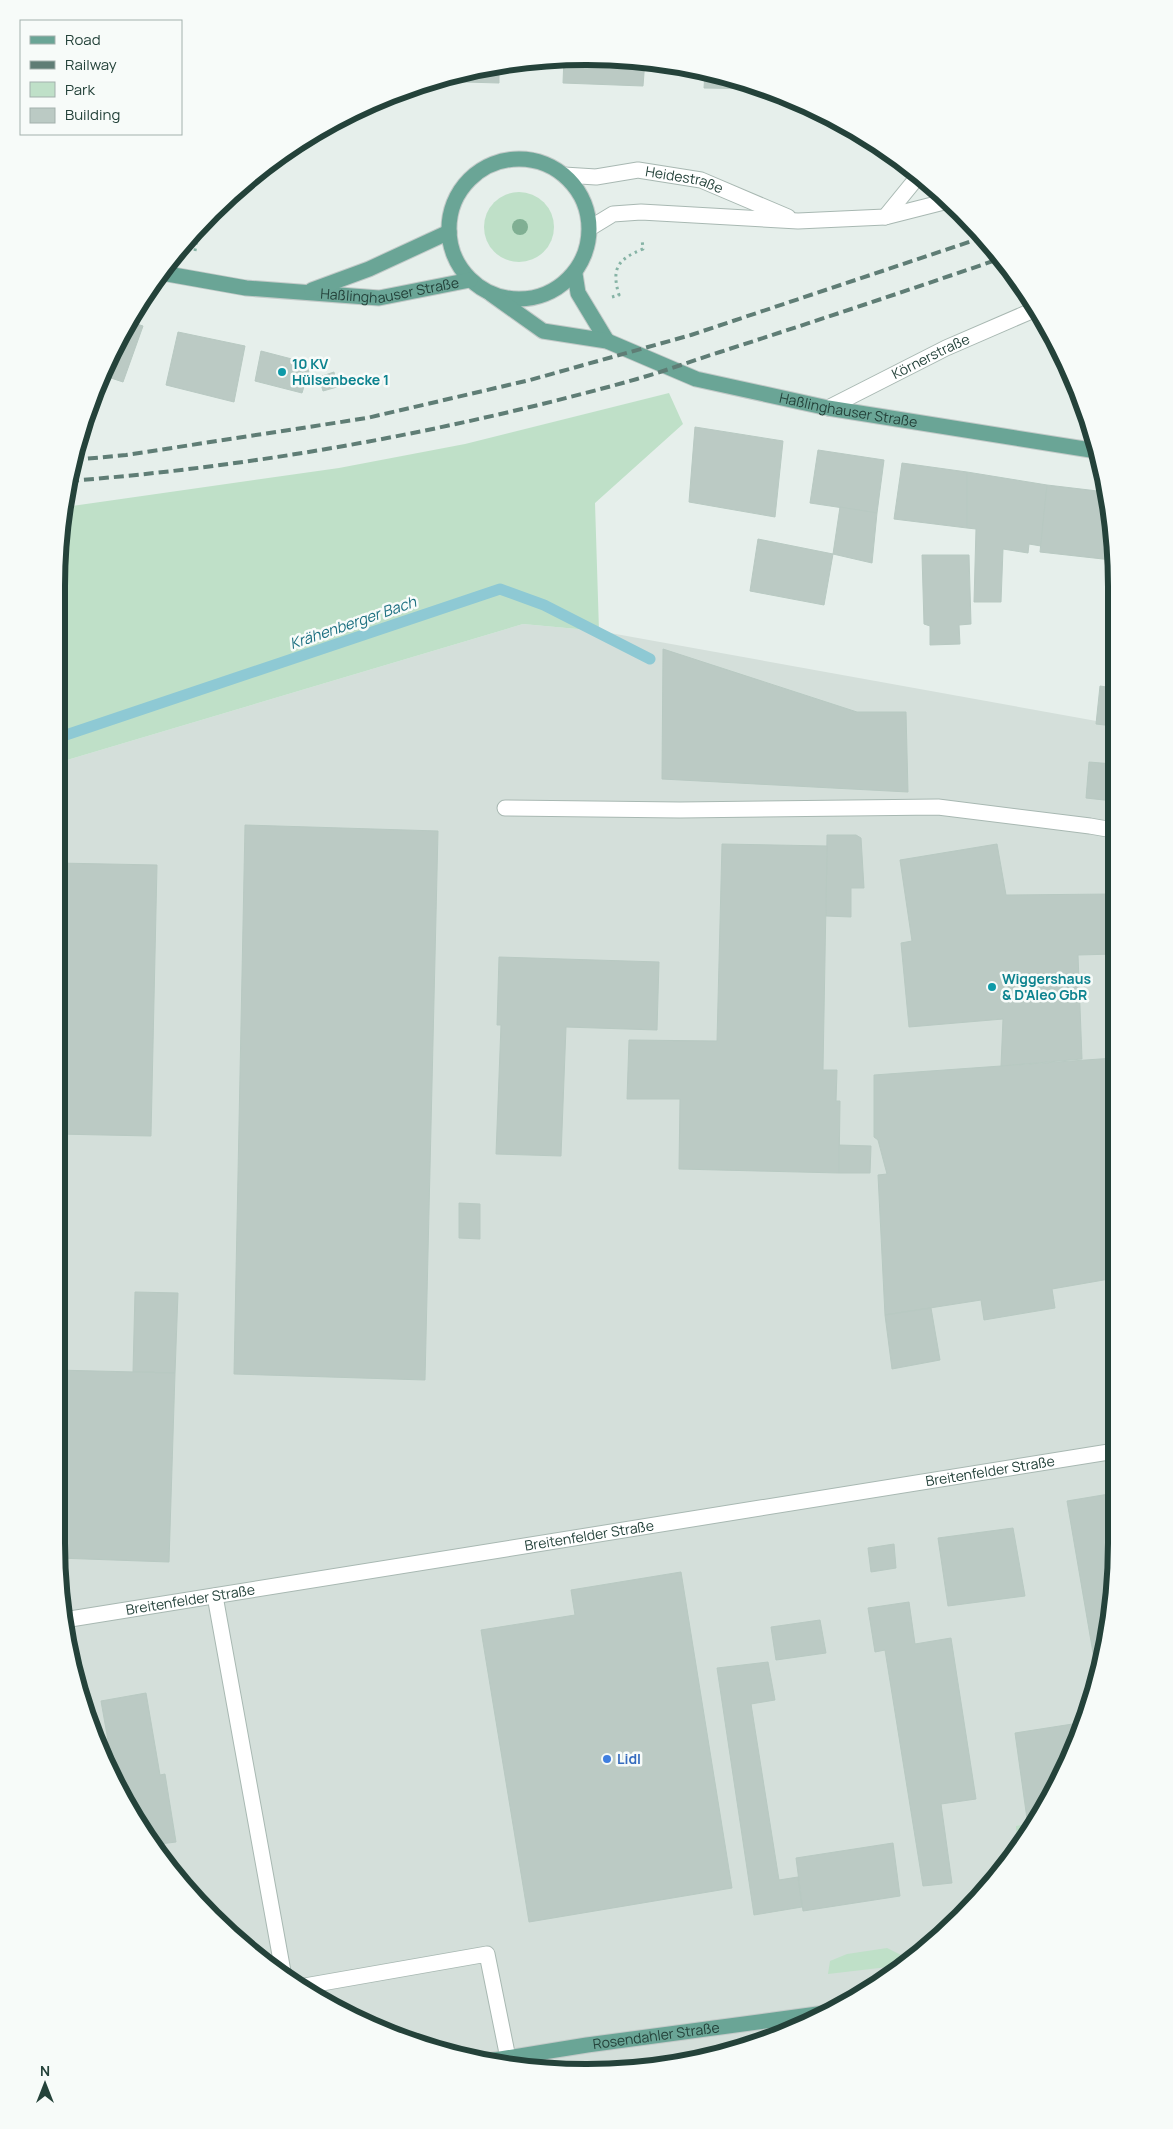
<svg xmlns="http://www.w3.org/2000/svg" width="1173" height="2129" viewBox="0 0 1173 2129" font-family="Manrope,sans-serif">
	<rect width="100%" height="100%" fill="#e6efeb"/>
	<polygon fill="#d4dfda" points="523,624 599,631 1113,724 1116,1577 1099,1680 1046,1807 1007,1866 936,1941 881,1984 790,2032 723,2055 621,2072 552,2072 450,2055 383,2032 292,1984 237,1941 166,1866 127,1807 84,1713 66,1646 56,1542 57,763"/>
	<g fill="#bfe0c8">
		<circle cx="519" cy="227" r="35"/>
		<polygon points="669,393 683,424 595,503 599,631 523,624 57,763 57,552 65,507 339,468 465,444"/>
		<polygon points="1027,1824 1029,1833 1018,1849 1016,1826"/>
		<polygon points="887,1948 911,1960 905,1965 828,1974 830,1961 847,1954"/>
	</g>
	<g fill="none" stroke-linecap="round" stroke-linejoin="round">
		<polyline stroke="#8ec9d4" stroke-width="11" points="57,738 500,589 544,605 650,659"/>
	</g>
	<g fill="#bbcac4" stroke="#b8c9c2">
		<polygon points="564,58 645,60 643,86 563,83"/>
		<polygon points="499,66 499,83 431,81 449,74"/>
		<polygon points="705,72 757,84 767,89 704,88"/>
		<polygon points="128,321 143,326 123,382 105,376"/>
		<polygon points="178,332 245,346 234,402 166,385"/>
		<polygon points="1053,344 1068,375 1062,377 1049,346"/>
		<polygon points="261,351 311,364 302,393 255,381"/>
		<polygon points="334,372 337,387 323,391 319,377"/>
		<polygon points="695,427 783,441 775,517 689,502"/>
		<polygon points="818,450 884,460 877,513 810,503"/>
		<polygon points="902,463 967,472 967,528 894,519"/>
		<polygon points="967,472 1047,485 1041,546 1029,544 1028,553 1003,549 1001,602 974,602 976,529 967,528"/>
		<polygon points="1047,485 1106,492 1112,518 1112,560 1040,552"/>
		<polygon points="840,507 877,513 872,563 833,554"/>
		<polygon points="758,539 833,554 824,605 750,591"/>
		<polygon points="922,555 969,555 971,624 959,625 960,644 930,645 930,626 924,624"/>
		<polygon points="663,649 857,712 906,712 908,792 662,779"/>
		<polygon points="1100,686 1113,688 1113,726 1096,724"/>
		<polygon points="1089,762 1113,764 1113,801 1086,798"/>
		<polygon points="245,825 438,831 425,1380 234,1374"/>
		<polygon points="827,835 856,835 861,838 864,888 851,888 851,917 826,916"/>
		<polygon points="722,844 827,846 823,1070 837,1070 836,1101 840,1101 839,1173 679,1169 680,1099 627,1099 629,1040 717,1041"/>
		<polygon points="997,844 1006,895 1113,894 1114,954 1078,955 1082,1059 1001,1066 1003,1019 909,1027 901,943 912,941 900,860"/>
		<polygon points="57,863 157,865 151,1136 57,1134"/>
		<polygon points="499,957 659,962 657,1030 566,1027 561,1156 496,1154 501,1025 497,1025"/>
		<polygon points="1114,1058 1115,1278 1052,1289 1055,1308 984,1320 981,1300 885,1315 878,1175 887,1174 878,1140 874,1137 874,1075"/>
		<polygon points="839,1145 871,1146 870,1173 839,1173"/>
		<polygon points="459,1203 480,1204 480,1239 459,1238"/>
		<polygon points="135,1292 178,1293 175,1373 133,1372"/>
		<polygon points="931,1308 940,1360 892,1369 885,1315"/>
		<polygon points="56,1370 175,1373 169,1562 58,1558"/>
		<polygon points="1115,1493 1116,1577 1098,1682 1067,1501"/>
		<polygon points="1013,1528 1025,1596 948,1606 938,1538"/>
		<polygon points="894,1544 896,1568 871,1572 868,1548"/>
		<polygon points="681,1572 732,1888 529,1922 481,1630 575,1615 571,1590"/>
		<polygon points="909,1602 915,1644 951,1638 976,1799 941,1804 952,1883 923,1886 885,1650 875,1652 868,1608"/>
		<polygon points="820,1620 826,1653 776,1660 771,1627"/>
		<polygon points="768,1662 775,1700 751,1704 779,1880 798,1877 802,1907 754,1915 717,1668"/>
		<polygon points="146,1693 160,1775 165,1774 176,1842 152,1845 127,1807 115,1780 101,1701"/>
		<polygon points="1079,1723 1079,1726 1046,1807 1029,1833 1015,1733"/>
		<polygon points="893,1843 900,1896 803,1911 796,1858"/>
	</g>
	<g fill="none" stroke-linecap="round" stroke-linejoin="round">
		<g stroke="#a8b8b2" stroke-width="17">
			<g id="minor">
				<path id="s1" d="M564,175L596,177L638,170L701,180L788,217"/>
				<polyline points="885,217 916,179 921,177"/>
				<polyline points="590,228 613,214 641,212 798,221 885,217 948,201"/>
				<path id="s2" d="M828,408L946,348L1036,309"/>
				<polyline points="505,808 680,810 938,807 1090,826 1113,830"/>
				<polyline points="215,1596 284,1977"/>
				<path id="s3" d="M64,1620L1115,1451"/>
				<polyline points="299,1987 487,1954 508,2058"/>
			</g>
		</g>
		<g stroke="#c2cac8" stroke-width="17">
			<g id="major">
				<circle cx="519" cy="229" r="70"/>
				<path id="s4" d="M162,273L246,288L379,298L470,280"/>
				<polyline points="575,274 578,293 607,341"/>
				<polyline points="312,290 369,269 449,232"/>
				<path id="s5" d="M491,294L543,331L607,341L696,379L828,408L1097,451"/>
				<path id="s6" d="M488,2061L587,2045L825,2013"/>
			</g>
		</g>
		<g stroke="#86b3a5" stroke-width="3" stroke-dasharray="2.5 4" stroke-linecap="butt">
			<polyline points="195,251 197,238"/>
			<path d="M612,297L619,295C611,268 618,259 643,249L642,239"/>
		</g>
		<use href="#minor" stroke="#fff" stroke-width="15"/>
		<use href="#major" stroke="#6aa596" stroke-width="15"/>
		<g stroke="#5f7d75" stroke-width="4" stroke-dasharray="10 5" stroke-linecap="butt">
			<polyline points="73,460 126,455 367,418 530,380 691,335 981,238"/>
			<path d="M69,481C261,466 452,431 637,379C665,371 692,361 720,352C813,322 906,291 999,259"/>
		</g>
	</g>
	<circle fill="#80af93" cx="520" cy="227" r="8"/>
	<g fill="#0f9aa8" stroke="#f7fbf9" stroke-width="2">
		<circle cx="282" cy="372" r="5"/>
		<circle cx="992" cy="987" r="5"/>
	</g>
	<circle fill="#3f7fe0" stroke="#f7fbf9" stroke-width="2" cx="607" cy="1759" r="5"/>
	<g text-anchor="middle" stroke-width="5" stroke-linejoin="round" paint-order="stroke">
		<g font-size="14" fill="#24423a" stroke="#f7fbf9">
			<text dy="5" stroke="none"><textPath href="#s1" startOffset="122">Heidestraße</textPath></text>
			<text dy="5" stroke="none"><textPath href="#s4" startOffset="230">Haßlinghauser Straße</textPath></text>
			<text dy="5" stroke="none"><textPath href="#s2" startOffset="115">Körnerstraße</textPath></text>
			<text dy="5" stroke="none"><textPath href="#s5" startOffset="381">Haßlinghauser Straße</textPath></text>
			<text dy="5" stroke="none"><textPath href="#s3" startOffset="938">Breitenfelder Straße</textPath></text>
			<text dy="5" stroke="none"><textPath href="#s3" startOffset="532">Breitenfelder Straße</textPath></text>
			<text dy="5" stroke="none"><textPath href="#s3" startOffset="128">Breitenfelder Straße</textPath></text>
			<text dy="5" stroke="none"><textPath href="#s6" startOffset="170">Rosendahler Straße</textPath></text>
		</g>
		<g font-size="14" font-weight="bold" fill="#0d838f" stroke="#f7fbf9" text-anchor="start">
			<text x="292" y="369">10 KV<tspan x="292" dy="16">Hülsenbecke 1</tspan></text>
			<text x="1002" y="984">Wiggershaus<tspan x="1002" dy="16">&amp; D'Aleo GbR</tspan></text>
		</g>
		<g font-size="14" font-weight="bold" fill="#366cbe" stroke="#f7fbf9" text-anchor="start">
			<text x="617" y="1764">Lidl</text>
		</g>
		<g font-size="15" font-style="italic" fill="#1c6f80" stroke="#f7fbf9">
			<text transform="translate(353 623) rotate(-19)" y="5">Krähenberger Bach</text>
		</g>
	</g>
	<path d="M0 0H1173V2129H0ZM586 65H587A521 521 0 0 1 1108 586V1543A521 521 0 0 1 587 2064H586A521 521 0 0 1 65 1543V586A521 521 0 0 1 586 65Z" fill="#f7fbf9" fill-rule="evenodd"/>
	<path fill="none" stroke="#24423a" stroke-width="6" d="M586 65H587A521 521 0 0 1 1108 586V1543A521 521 0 0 1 587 2064H586A521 521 0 0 1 65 1543V586A521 521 0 0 1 586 65Z"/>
	<rect x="20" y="20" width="162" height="115" fill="#f7fbf9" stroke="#a3b1ad"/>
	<rect x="30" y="36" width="25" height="8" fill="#6aa596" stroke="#a3b1ad"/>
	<text x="65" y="45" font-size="15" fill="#24423a">Road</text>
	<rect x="30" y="61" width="25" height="8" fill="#5f7d75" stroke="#a3b1ad"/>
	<text x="65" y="70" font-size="15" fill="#24423a">Railway</text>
	<rect x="30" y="82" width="25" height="15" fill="#bfe0c8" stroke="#a3b1ad"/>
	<text x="65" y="95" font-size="15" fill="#24423a">Park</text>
	<rect x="30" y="108" width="25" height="15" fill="#bbcac4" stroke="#a3b1ad"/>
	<text x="65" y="120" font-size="15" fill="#24423a">Building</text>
	<g transform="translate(45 2084)" stroke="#f7fbf9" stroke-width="4" paint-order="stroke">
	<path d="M0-4L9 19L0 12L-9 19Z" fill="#24423a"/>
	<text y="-8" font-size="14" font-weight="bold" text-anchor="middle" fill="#24423a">N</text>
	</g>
</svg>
